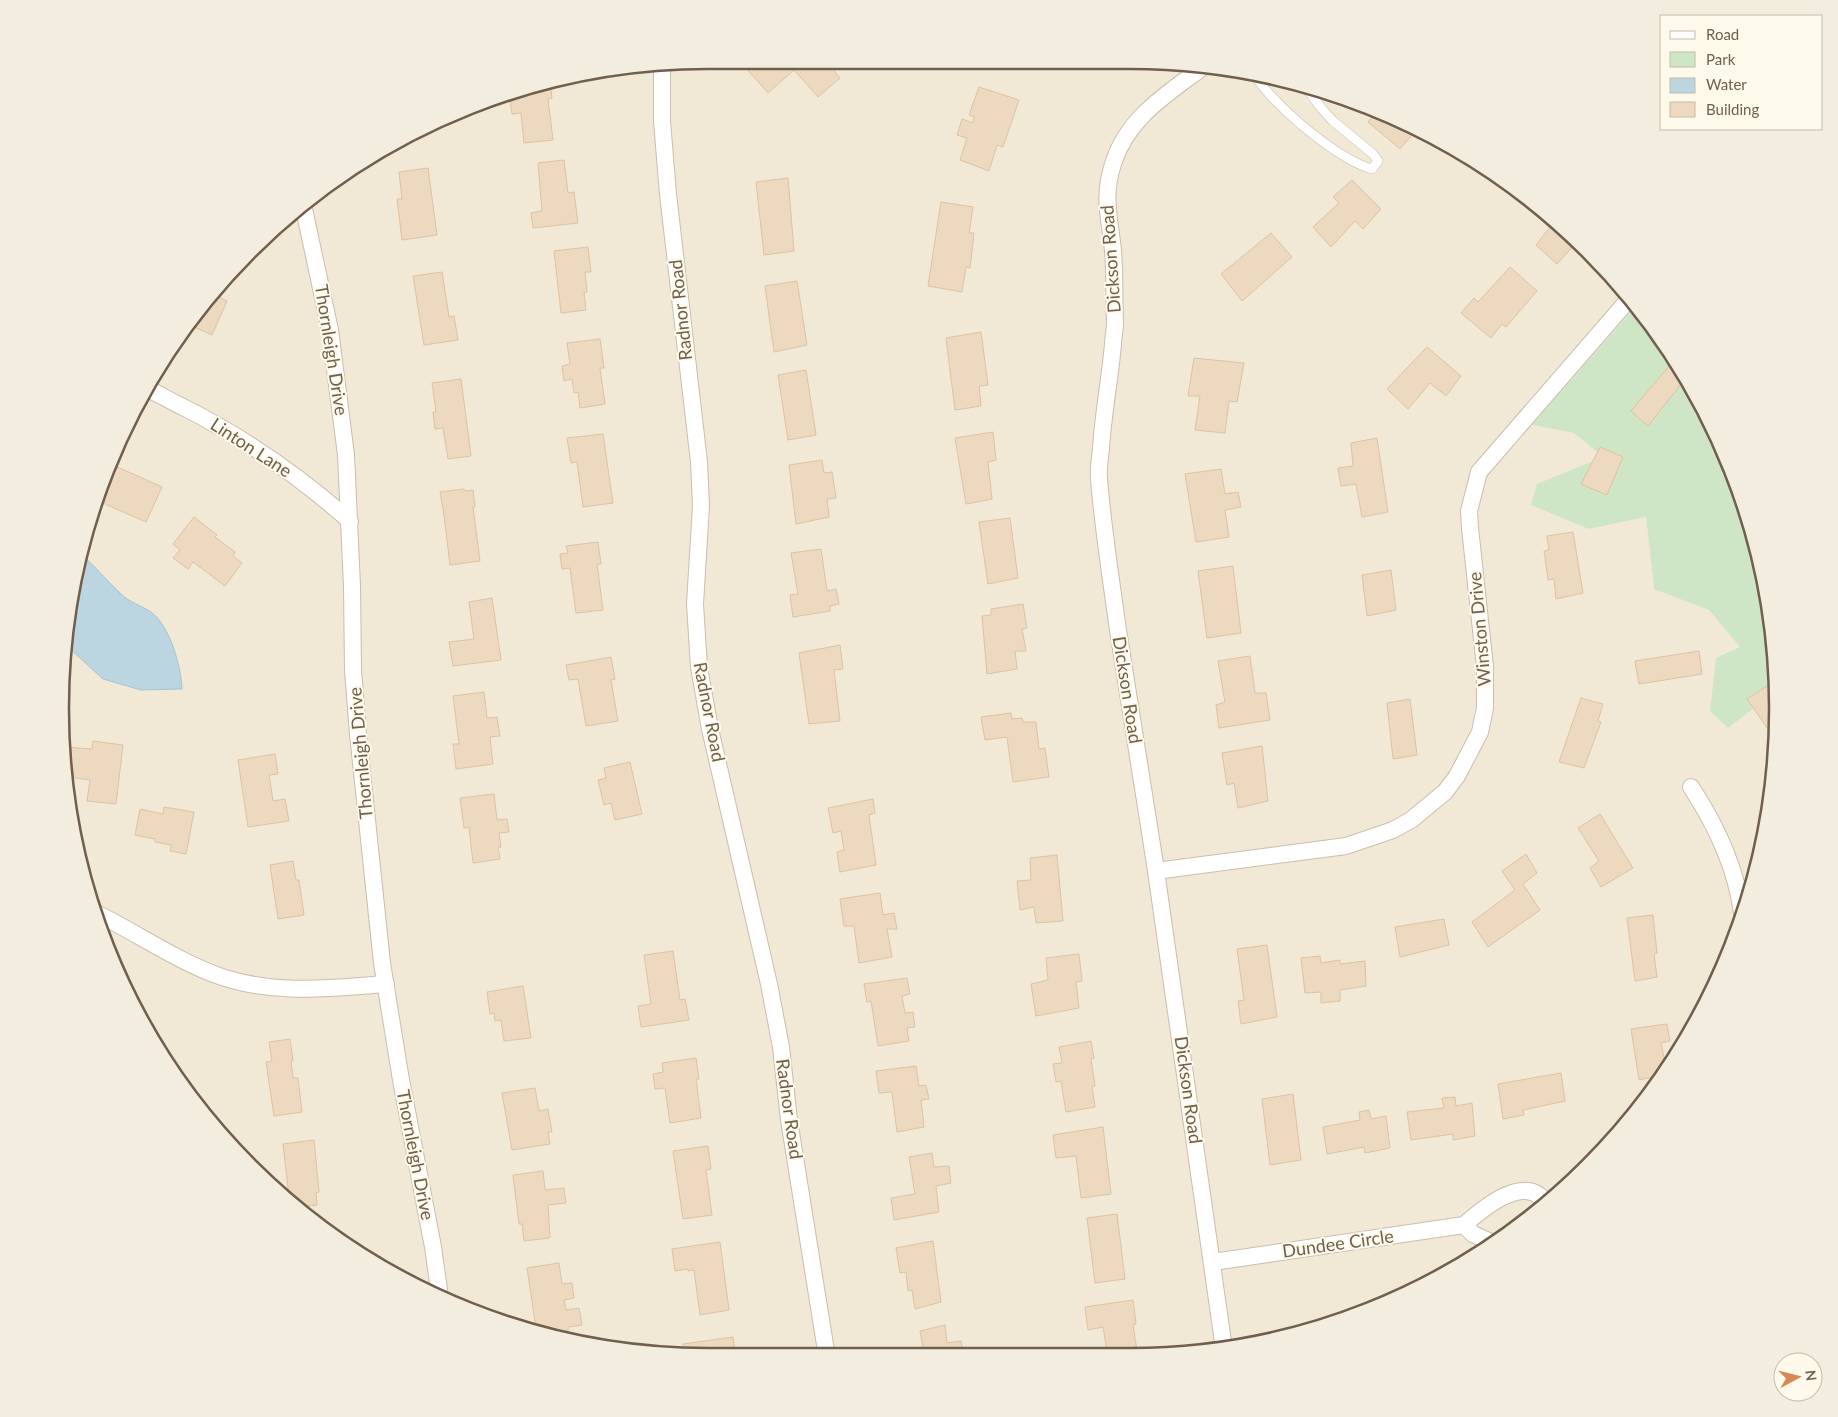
<svg xmlns="http://www.w3.org/2000/svg" width="1838" height="1417" viewBox="0 0 1838 1417" font-family="Lato,sans-serif">
	<rect width="100%" height="100%" fill="#faf5e6"/>
	<polygon fill="#f1e8d5" points="709,60 1172,61 1298,82 1417,127 1524,194 1617,281 1636,306 1532,425 1574,433 1603,457 1589,529 1646,517 1654,588 1709,610 1741,648 1728,728 1776,691 1778,709 1765,835 1729,957 1669,1069 1588,1167 1490,1248 1338,1322 1214,1351 624,1351 461,1308 348,1248 250,1167 169,1069 127,995 82,877 60,709 82,541 147,385 250,250 384,147 540,82"/>
	<polygon fill="#cee6c6" points="1636,306 1669,348 1729,461 1766,582 1776,691 1728,728 1710,711 1716,658 1740,647 1709,610 1654,589 1646,517 1589,529 1531,505 1537,484 1603,457 1574,433 1532,425"/>
	<path fill="#bcd6e1" stroke="#a3c4d2" d="M80,553C95,566 107,581 121,594C129,602 142,606 151,612C170,626 181,666 182,689L141,690L103,679L68,647Z"/>
	<g fill="#edd9c0" stroke="#dec2a2">
		<polygon points="755,60 825,60 840,78 818,97 794,70 768,93 746,68"/>
		<polygon points="550,81 552,98 548,99 553,140 524,143 521,113 512,114 510,98 519,97 519,91 540,82"/>
		<polygon points="979,87 1019,100 1003,147 997,145 989,171 960,160 967,138 957,135 962,119 973,123 974,117 969,115"/>
		<polygon points="1377,112 1416,127 1417,129 1400,149 1368,122"/>
		<polygon points="422,131 423,136 405,138"/>
		<polygon points="564,160 568,193 574,192 578,223 533,228 531,213 542,211 538,163"/>
		<polygon points="428,168 437,235 402,240 397,199 402,199 399,172"/>
		<polygon points="788,178 794,251 764,255 756,182"/>
		<polygon points="1352,180 1381,209 1363,229 1355,221 1331,247 1313,227 1339,203 1333,197"/>
		<polygon points="941,202 973,207 969,233 974,233 970,268 966,267 962,292 928,286"/>
		<polygon points="1554,222 1576,243 1557,264 1536,245"/>
		<polygon points="1271,233 1292,257 1242,301 1221,274"/>
		<polygon points="588,247 591,272 585,272 587,292 584,293 586,310 561,313 554,251"/>
		<polygon points="1510,267 1537,291 1506,327 1502,324 1491,338 1461,313 1474,298 1478,302"/>
		<polygon points="442,272 449,317 454,316 458,340 424,345 413,276"/>
		<polygon points="797,281 807,345 774,352 765,286"/>
		<polygon points="215,295 227,301 212,335 192,326"/>
		<polygon points="981,332 988,385 979,386 981,406 955,410 946,338"/>
		<polygon points="600,339 604,368 600,368 605,404 580,408 578,392 574,393 572,379 564,381 562,366 570,364 567,343"/>
		<polygon points="1427,347 1461,376 1446,396 1430,383 1408,409 1387,389"/>
		<polygon points="1194,358 1244,363 1237,402 1229,401 1225,433 1195,430 1200,396 1188,396"/>
		<polygon points="1669,366 1685,379 1648,426 1631,411"/>
		<polygon points="806,370 816,435 788,440 778,375"/>
		<polygon points="461,379 471,456 448,459 443,428 435,429 433,412 436,412 432,383"/>
		<polygon points="993,432 996,460 988,462 992,499 966,504 955,438"/>
		<polygon points="603,434 613,503 583,507 577,462 571,463 567,438"/>
		<polygon points="1377,438 1388,512 1362,517 1356,484 1341,486 1338,468 1353,466 1351,443"/>
		<polygon points="1600,447 1623,457 1607,495 1581,484"/>
		<polygon points="822,460 824,473 832,472 836,498 827,499 829,517 796,524 789,465"/>
		<polygon points="113,465 162,487 146,522 105,504 105,501 99,499"/>
		<polygon points="1221,469 1225,494 1238,492 1241,507 1225,510 1229,537 1196,542 1185,474"/>
		<polygon points="464,489 465,491 473,490 475,507 473,507 480,561 450,565 444,515 440,492"/>
		<polygon points="194,517 217,535 215,537 235,552 233,556 242,563 225,586 193,562 188,569 173,558 180,550 173,544"/>
		<polygon points="1010,518 1018,578 988,584 979,522"/>
		<polygon points="1573,532 1583,593 1556,599 1554,579 1548,580 1544,551 1549,550 1547,536"/>
		<polygon points="598,542 601,564 597,564 603,610 576,613 570,568 562,569 560,554 568,553 566,546"/>
		<polygon points="821,549 827,591 836,589 839,604 830,606 830,611 793,617 790,595 798,594 791,553"/>
		<polygon points="1233,566 1241,633 1207,638 1198,571"/>
		<polygon points="1391,570 1396,610 1367,616 1362,575"/>
		<polygon points="492,598 501,660 453,666 449,642 474,639 469,602"/>
		<polygon points="1023,604 1027,628 1022,629 1026,651 1015,651 1017,669 987,674 982,616 991,615 991,609"/>
		<polygon points="840,645 843,669 834,670 840,721 809,724 799,653"/>
		<polygon points="1699,651 1702,674 1639,684 1635,661"/>
		<polygon points="1250,656 1255,693 1266,693 1270,720 1219,728 1216,705 1225,702 1218,661"/>
		<polygon points="611,657 615,679 611,680 618,721 586,726 578,679 569,680 566,665"/>
		<polygon points="1770,684 1777,694 1778,709 1775,739 1747,699"/>
		<polygon points="484,692 487,718 497,717 500,736 490,737 493,764 456,769 453,744 459,744 453,696"/>
		<polygon points="1581,698 1603,704 1598,721 1601,722 1584,768 1559,762"/>
		<polygon points="1410,699 1417,755 1393,759 1387,703"/>
		<polygon points="1011,713 1012,719 1022,718 1023,722 1036,722 1039,749 1045,748 1049,777 1013,782 1007,737 985,740 981,717"/>
		<polygon points="93,741 123,745 116,804 87,801 90,780 69,777 66,747 92,749"/>
		<polygon points="1262,746 1268,801 1238,808 1234,783 1227,785 1222,753"/>
		<polygon points="275,754 278,774 269,775 273,801 285,799 289,821 248,827 238,760"/>
		<polygon points="630,762 642,814 615,820 611,803 604,805 598,780 606,778 604,768"/>
		<polygon points="494,794 497,820 507,819 509,832 499,833 501,847 498,848 500,859 473,863 469,827 464,828 460,798"/>
		<polygon points="873,799 875,813 869,815 876,865 840,872 837,852 844,850 841,831 833,833 828,808"/>
		<polygon points="164,807 194,812 186,854 170,851 171,845 155,842 155,839 135,835 140,809 163,814"/>
		<polygon points="1600,814 1633,868 1601,887 1590,868 1599,861 1578,828"/>
		<polygon points="1526,854 1537,873 1523,884 1540,910 1488,947 1472,922 1515,890 1502,871"/>
		<polygon points="1057,855 1063,921 1036,923 1034,907 1020,910 1017,881 1031,880 1030,858"/>
		<polygon points="293,861 296,880 299,880 304,915 278,919 270,865"/>
		<polygon points="880,893 883,915 894,913 897,929 887,929 892,957 859,963 854,926 844,926 840,899"/>
		<polygon points="1653,915 1657,953 1654,954 1657,977 1635,981 1627,918"/>
		<polygon points="1444,919 1449,945 1400,957 1395,927"/>
		<polygon points="1267,945 1277,1017 1241,1024 1238,1001 1244,1000 1237,949"/>
		<polygon points="673,951 680,1000 685,999 689,1020 641,1027 638,1006 651,1004 644,955"/>
		<polygon points="1079,954 1082,981 1076,982 1079,1008 1036,1016 1031,984 1048,980 1046,958"/>
		<polygon points="1320,956 1321,963 1340,960 1340,964 1365,961 1366,986 1340,990 1340,1001 1321,1003 1321,992 1305,993 1301,958"/>
		<polygon points="907,978 910,994 902,996 905,1013 913,1012 915,1027 907,1028 909,1041 878,1046 871,1001 867,1002 864,984"/>
		<polygon points="523,986 531,1038 504,1041 501,1020 495,1021 494,1013 490,1014 487,992"/>
		<polygon points="1667,1024 1670,1041 1661,1043 1667,1072 1665,1074 1639,1080 1631,1029"/>
		<polygon points="290,1039 293,1061 291,1062 293,1078 298,1078 302,1112 274,1116 266,1062 272,1061 269,1042"/>
		<polygon points="1091,1041 1094,1058 1091,1059 1095,1086 1092,1087 1095,1107 1066,1112 1061,1081 1056,1082 1053,1064 1062,1063 1059,1047"/>
		<polygon points="696,1058 699,1079 696,1079 701,1118 670,1123 665,1088 655,1089 653,1074 663,1072 662,1063"/>
		<polygon points="916,1066 919,1086 926,1085 929,1099 921,1100 924,1127 897,1132 892,1092 879,1093 876,1071"/>
		<polygon points="1561,1073 1565,1101 1523,1110 1524,1115 1503,1119 1498,1084"/>
		<polygon points="535,1088 539,1111 548,1109 552,1132 548,1132 550,1144 512,1150 502,1093"/>
		<polygon points="1293,1094 1301,1160 1270,1165 1262,1099"/>
		<polygon points="1455,1097 1456,1106 1472,1103 1475,1136 1453,1140 1453,1134 1411,1140 1407,1112 1444,1108 1442,1098"/>
		<polygon points="1369,1110 1371,1119 1386,1116 1390,1148 1365,1153 1364,1147 1327,1154 1323,1127 1360,1120 1359,1112"/>
		<polygon points="1103,1127 1111,1194 1081,1198 1076,1156 1056,1158 1053,1135"/>
		<polygon points="314,1140 319,1192 316,1193 317,1205 299,1207 294,1204 294,1196 289,1197 283,1144"/>
		<polygon points="708,1146 711,1169 706,1170 712,1215 683,1219 673,1151"/>
		<polygon points="932,1153 934,1167 949,1166 951,1183 936,1186 939,1212 894,1220 891,1198 915,1194 909,1157"/>
		<polygon points="543,1171 545,1190 564,1188 566,1203 548,1205 550,1238 524,1241 522,1224 519,1224 513,1175"/>
		<polygon points="1117,1214 1125,1279 1095,1283 1087,1218"/>
		<polygon points="933,1241 941,1302 915,1309 912,1290 908,1291 906,1272 900,1273 896,1248"/>
		<polygon points="720,1242 729,1310 700,1315 694,1270 688,1271 688,1269 675,1271 672,1249"/>
		<polygon points="559,1263 562,1284 572,1283 574,1298 564,1300 566,1310 579,1308 582,1325 568,1327 568,1331 555,1333 536,1328 527,1268"/>
		<polygon points="1133,1300 1136,1324 1133,1325 1137,1351 1107,1351 1103,1327 1088,1330 1085,1307"/>
		<polygon points="945,1325 947,1343 961,1341 963,1351 918,1351 918,1348 923,1347 920,1331"/>
		<polygon points="733,1337 735,1351 684,1351 683,1344"/>
	</g>
	<g fill="none" stroke-linecap="round" stroke-linejoin="round">
		<g stroke="#cabead" stroke-width="10">
			<path id="service" d="M1254,75C1261,84 1268,94 1277,102C1298,124 1343,161 1372,169L1378,161L1373,154L1333,121L1322,109L1304,85"/>
		</g>
		<g stroke="#cabead" stroke-width="18">
			<g id="minor">
				<polyline points="662,66 662,121 668,194 699,462 701,506 695,604 699,667 710,729 769,984 781,1047 789,1120 826,1351"/>
				<path d="M1203,67C1167,94 1127,118 1113,164C1102,198 1110,218 1113,251C1115,275 1114,299 1115,323C1115,330 1113,337 1113,344C1110,379 1103,414 1101,449C1100,459 1098,469 1099,479C1103,529 1111,579 1118,630C1130,708 1143,786 1155,864L1224,1349"/>
				<polyline points="304,209 330,330 346,455 352,586 353,670 358,734 382,963 401,1080 433,1247 440,1297"/>
				<path d="M145,388C158,393 170,401 183,407C243,437 299,476 350,521"/>
				<path d="M1691,787C1716,825 1736,867 1742,913"/>
				<polyline points="1156,871 1346,846 1393,830 1411,820 1445,792 1457,776 1480,732 1485,708 1485,667 1470,528 1469,511 1479,472 1630,298"/>
				<path d="M96,913C137,933 180,963 222,977C276,995 330,988 386,984"/>
				<polyline points="1464,1225 1473,1234 1495,1244"/>
				<path d="M1213,1262L1464,1225C1481,1210 1525,1172 1545,1202"/>
			</g>
		</g>
		<use href="#service" stroke="#fff" stroke-width="9"/>
		<use href="#minor" stroke="#fff" stroke-width="16"/>
	</g>
	<g text-anchor="middle" stroke-width="4" stroke-linejoin="round" paint-order="stroke">
		<g font-size="18" fill="#705f4d" stroke="#fdf9eb">
			<text transform="translate(1111 259) rotate(-94)" y="6">Dickson Road</text>
			<text transform="translate(681 310) rotate(-96)" y="6">Radnor Road</text>
			<text transform="translate(331 350) rotate(81)" y="6">Thornleigh Drive</text>
			<text transform="translate(251 448) rotate(33)" y="6">Linton Lane</text>
			<text transform="translate(1480 629) rotate(-95)" y="6">Winston Drive</text>
			<text transform="translate(1127 690) rotate(81)" y="6">Dickson Road</text>
			<text transform="translate(709 712) rotate(79)" y="6">Radnor Road</text>
			<text transform="translate(361 753) rotate(-95)" y="6">Thornleigh Drive</text>
			<text transform="translate(1188 1090) rotate(82)" y="6">Dickson Road</text>
			<text transform="translate(789 1109) rotate(82)" y="6">Radnor Road</text>
			<text transform="translate(415 1155) rotate(79)" y="6">Thornleigh Drive</text>
			<text transform="translate(1338 1244) rotate(-8)" y="6">Dundee Circle</text>
		</g>
	</g>
	<path d="M0 0H1838V1417H0ZM708 69H1130A639 639 0 0 1 1769 708V709A639 639 0 0 1 1130 1348H708A639 639 0 0 1 69 709V708A639 639 0 0 1 708 69Z" fill="#f2edde" fill-rule="evenodd"/>
	<path fill="none" stroke="#705f4d" stroke-width="2.5" d="M708 69H1130A639 639 0 0 1 1769 708V709A639 639 0 0 1 1130 1348H708A639 639 0 0 1 69 709V708A639 639 0 0 1 708 69Z"/>
	<rect x="1660" y="15" width="162" height="115" fill="#fdf9eb" stroke="#c5bbac"/>
	<rect x="1670" y="31" width="25" height="8" fill="#ffffff" stroke="#c5bbac"/>
	<text x="1706" y="40" font-size="15" fill="#705f4d">Road</text>
	<rect x="1670" y="52" width="25" height="15" fill="#cee6c6" stroke="#c5bbac"/>
	<text x="1706" y="65" font-size="15" fill="#705f4d">Park</text>
	<rect x="1670" y="78" width="25" height="15" fill="#bcd6e1" stroke="#c5bbac"/>
	<text x="1706" y="90" font-size="15" fill="#705f4d">Water</text>
	<rect x="1670" y="102" width="25" height="15" fill="#edd9c0" stroke="#c5bbac"/>
	<text x="1706" y="115" font-size="15" fill="#705f4d">Building</text>
	<g transform="translate(1798 1377) rotate(83)"><circle r="24" fill="#fdf9eb" stroke="#c5bbac"/>
	<path d="M0-4L9 19L0 12L-9 19Z" fill="#d88757"/>
	<text y="-8" font-size="14" font-weight="bold" text-anchor="middle" fill="#705f4d">N</text>
	</g>
</svg>
